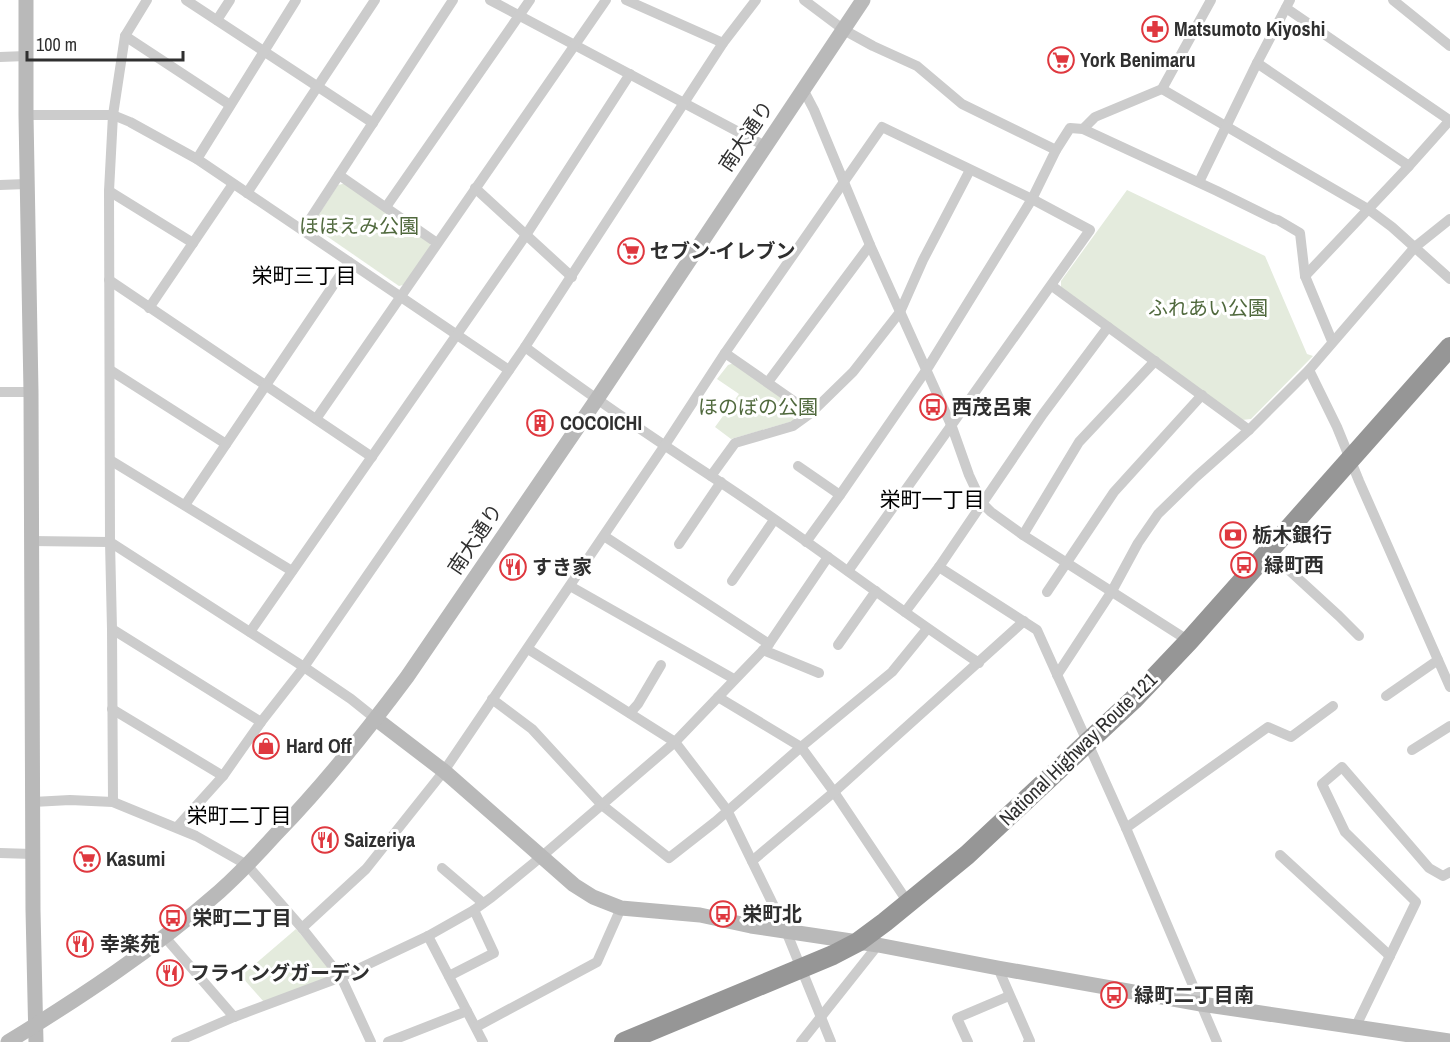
<svg xmlns="http://www.w3.org/2000/svg" width="1450" height="1042" viewBox="0 0 1450 1042" font-family="'Archivo Narrow','Noto Sans JP',sans-serif">
	<rect width="100%" height="100%" fill="#fff"/>
	<g fill="#e4ebdd">
		<polygon points="347,183 430,242 430,250 407,284 399,286 315,228 314,222 338,185"/>
		<polygon points="1127,190 1265,256 1307,354 1313,356 1251,419 1242,420 1061,289 1061,281"/>
		<polygon points="734,363 802,411 800,419 731,439 715,427 739,394 717,379 728,365"/>
		<polygon points="296,929 330,968 328,978 264,1002 241,976"/>
	</g>
	<g fill="none" stroke-linecap="round" stroke-linejoin="round">
		<g stroke="#ccc" stroke-width="10">
			<polyline points="186,0 373,123"/>
			<polyline points="490,0 765,146"/>
			<polyline points="626,0 723,43"/>
			<polyline points="804,0 844,30 873,46 917,66 962,104 1056,150"/>
			<polyline points="1393,0 1450,46"/>
			<polyline points="1286,8 1449,120"/>
			<polyline points="217,20 230,0"/>
			<polyline points="125,36 230,105"/>
			<polyline points="0,57 26,56"/>
			<polyline points="1257,63 1409,166"/>
			<polyline points="803,89 814,110 870,245 952,427 969,475 982,503 991,512 1023,535 1189,641"/>
			<polyline points="1162,89 1368,209 1392,227 1450,279"/>
			<polyline points="26,115 113,115 130,122 197,159 509,370"/>
			<polyline points="1083,129 1095,117 1162,89 1211,0"/>
			<polyline points="197,159 296,0"/>
			<polyline points="339,175 437,243"/>
			<polyline points="1199,182 1257,63 1290,0"/>
			<polyline points="0,185 26,184"/>
			<polyline points="475,188 572,277"/>
			<polyline points="109,191 193,243"/>
			<polyline points="247,193 375,0"/>
			<polyline points="386,207 530,0"/>
			<polyline points="303,230 453,0"/>
			<polyline points="1305,276 1409,166 1450,120"/>
			<polyline points="109,280 372,457"/>
			<polyline points="1052,286 1249,430"/>
			<polyline points="149,308 233,184"/>
			<path d="M525,347C589,395 654,439 720,482C808,540 891,605 979,663"/>
			<polyline points="725,353 811,413"/>
			<polyline points="110,370 226,444"/>
			<polyline points="1309,370 1337,427 1359,481 1450,687"/>
			<polyline points="768,382 870,245"/>
			<polyline points="0,392 31,392"/>
			<polyline points="316,419 606,0"/>
			<polyline points="110,460 292,571"/>
			<polyline points="798,466 840,495"/>
			<polyline points="711,476 735,443 793,426 811,413 853,372 900,312 923,260 970,170"/>
			<polyline points="185,505 349,262"/>
			<polyline points="1023,535 1079,442 1155,361"/>
			<polyline points="604,536 769,644"/>
			<polyline points="31,541 110,542 304,667 351,699 376,719"/>
			<polyline points="806,542 840,495 927,369 1032,199 1056,150 1070,128 1083,129 1217,191 1274,219 1278,220 1300,233 1305,276 1332,341"/>
			<polyline points="679,544 721,482"/>
			<polyline points="1268,551 1339,616 1359,636"/>
			<polyline points="939,567 1037,630 1126,828 1217,1042"/>
			<polyline points="732,581 774,520"/>
			<polyline points="570,586 734,679"/>
			<polyline points="1047,592 1114,492 1202,395"/>
			<polyline points="905,612 939,567 1043,414 1108,327"/>
			<polyline points="112,629 261,722"/>
			<polyline points="250,632 526,235 630,74"/>
			<polyline points="838,645 876,591"/>
			<polyline points="528,649 675,742 727,810 786,931 831,1042"/>
			<polyline points="763,650 819,673"/>
			<polyline points="1057,675 1112,591 1138,543 1158,514 1196,477 1249,430 1309,370 1415,247 1450,219"/>
			<polyline points="1386,696 1438,660"/>
			<polyline points="718,697 801,747 834,792 909,904"/>
			<polyline points="492,699 532,729 602,805 669,858 715,822 801,747 892,672 927,629"/>
			<polyline points="112,709 223,776"/>
			<polyline points="630,713 638,704 661,665"/>
			<polyline points="1412,750 1450,726"/>
			<polyline points="33,802 70,800 113,802 196,836 247,865 302,928 341,977 371,1042"/>
			<polyline points="113,802 112,629 110,542 109,191 113,115 125,36 147,0"/>
			<polyline points="177,827 223,776 261,722 304,667 525,347 723,43 756,0"/>
			<polyline points="1126,828 1268,727 1291,737 1333,706"/>
			<polyline points="0,853 33,854"/>
			<polyline points="1280,855 1390,956"/>
			<polyline points="752,861 834,792 1024,621"/>
			<polyline points="442,868 483,903"/>
			<polyline points="302,928 366,869 444,771 665,445 725,353 882,127 1032,199 1090,230 848,571"/>
			<polyline points="164,936 234,1017"/>
			<polyline points="428,936 483,1042"/>
			<polyline points="998,968 1030,1041 1028,1042"/>
			<polyline points="449,976 494,953 474,910"/>
			<polyline points="476,1027 597,962 621,908"/>
			<polyline points="1355,1028 1416,902 1345,832 1322,784 1342,767 1429,868 1443,876 1450,872"/>
			<polyline points="176,1042 234,1017 341,977 428,936 474,910 492,897 541,857 675,742 769,644 828,557"/>
			<polyline points="388,1042 467,1011"/>
			<polyline points="801,1042 878,945"/>
			<polyline points="968,1042 957,1018 1009,996"/>
		</g>
		<g stroke="#b9b9b9" stroke-width="15">
			<polyline points="26,0 26,115 31,392 33,910 36,1042"/>
			<polyline points="376,719 444,771 574,885 593,897 621,908 700,915 751,926 878,945 998,968 1201,1004 1450,1041"/>
			<path d="M8,1042C81,997 154,949 219,892C239,874 258,854 276,834C324,785 366,732 407,677L597,399L863,0"/>
		</g>
		<polyline stroke="#969696" stroke-width="20" points="624,1042 833,955 858,942 885,922 967,855 1133,700 1189,641 1450,347"/>
	</g>
	<defs>
		<g id="pharmacy-ring" transform="scale(1.35)"><circle r="9.5" fill="#fff" stroke="#df383f" stroke-width="1.5"/><path d="M-2-6h4v4h4v4h-4v4h-4v-4h-4v-4h4Z" fill="#df383f"/></g>
		<g id="supermarket-ring" transform="scale(1.35)"><circle r="9.5" fill="#fff" stroke="#df383f" stroke-width="1.5"/><path d="M-6-5.5h2.5l.6 2H6L4.5 2H-2.5L-4.4-4H-6ZM-1.5 3.2a1.3 1.3 0 1 0 .1 0ZM3 3.2a1.3 1.3 0 1 0 .1 0Z" fill="#df383f"/></g>
		<g id="bus-ring" transform="scale(1.35)"><circle r="9.5" fill="#fff" stroke="#df383f" stroke-width="1.5"/><path d="M-5-6H5V4H4V6H2V4H-2V6H-4V4H-5ZM-3.5-4V0h7V-4ZM-3.5 1.2v1.5H-2V1.2ZM2 1.2v1.5H3.5V1.2Z" fill="#df383f"/></g>
		<g id="building-ring" transform="scale(1.35)"><circle r="9.5" fill="#fff" stroke="#df383f" stroke-width="1.5"/><path d="M-4-6H4V6H1V3H-1V6H-4ZM-2.5-4.3h1.7v1.8h-1.7ZM.8-4.3h1.7v1.8H.8ZM-2.5-1h1.7V.8h-1.7ZM.8-1h1.7V.8H.8Z" fill="#df383f"/></g>
		<g id="bank-ring" transform="scale(1.35)"><circle r="9.5" fill="#fff" stroke="#df383f" stroke-width="1.5"/><path d="M-6-4H6V4H-6ZM0-2.3a2.3 2.3 0 1 0 0 4.6a2.3 2.3 0 1 0 0-4.6Z" fill="#df383f"/></g>
		<g id="restaurant-ring" transform="scale(1.35)"><circle r="9.5" fill="#fff" stroke="#df383f" stroke-width="1.5"/><path d="M-5-6h1v4h1v-4h1v4h1v-4h1v5L-1.5 .5V6h-2V.5L-5-1ZM5-6V6H3V1.5H1.5Q1.5-4 5-6Z" fill="#df383f"/></g>
		<g id="shop-ring" transform="scale(1.35)"><circle r="9.5" fill="#fff" stroke="#df383f" stroke-width="1.5"/><path d="M-5-2.5h2.3a2.7 3.5 0 0 1 5.4 0H5L5.5 6h-11ZM-1.5-2.5h3a1.5 2.3 0 0 0-3 0Z" fill="#df383f"/></g>
	</defs>
	<g fill-rule="evenodd">
		<use href="#pharmacy-ring" x="1155" y="29"/>
		<use href="#supermarket-ring" x="1061" y="60"/>
		<use href="#supermarket-ring" x="631" y="251"/>
		<use href="#bus-ring" x="933" y="407"/>
		<use href="#building-ring" x="540" y="423"/>
		<use href="#bank-ring" x="1233" y="535"/>
		<use href="#bus-ring" x="1244" y="565"/>
		<use href="#restaurant-ring" x="513" y="567"/>
		<use href="#shop-ring" x="266" y="746"/>
		<use href="#restaurant-ring" x="325" y="840"/>
		<use href="#supermarket-ring" x="87" y="859"/>
		<use href="#bus-ring" x="723" y="914"/>
		<use href="#bus-ring" x="173" y="918"/>
		<use href="#restaurant-ring" x="80" y="944"/>
		<use href="#restaurant-ring" x="170" y="973"/>
		<use href="#bus-ring" x="1114" y="995"/>
	</g>
	<g text-anchor="middle" stroke-width="6" stroke-linejoin="round" paint-order="stroke">
		<g font-size="20" font-weight="bold" fill="#2f2f2f" stroke="#fff" text-anchor="start">
			<text x="1174" y="36">Matsumoto Kiyoshi</text>
			<text x="1080" y="67">York Benimaru</text>
			<text x="650" y="258">セブン-イレブン</text>
			<text x="952" y="414">西茂呂東</text>
			<text x="560" y="430">COCOICHI</text>
			<text x="1252" y="542">栃木銀行</text>
			<text x="1264" y="572">緑町西</text>
			<text x="532" y="574">すき家</text>
			<text x="286" y="753">Hard Off</text>
			<text x="344" y="847">Saizeriya</text>
			<text x="106" y="866">Kasumi</text>
			<text x="742" y="921">栄町北</text>
			<text x="192" y="925">栄町二丁目</text>
			<text x="100" y="951">幸楽苑</text>
			<text x="190" y="980">フライングガーデン</text>
			<text x="1134" y="1002">緑町二丁目南</text>
		</g>
		<g font-size="20" fill="#2f2f2f" stroke="#fff">
			<text transform="translate(746 136) rotate(-56)" y="7">南大通り</text>
			<text transform="translate(475 539) rotate(-56)" y="7">南大通り</text>
			<text transform="translate(1078 749) rotate(-44)" y="7">National Highway Route 121</text>
		</g>
		<g font-size="20" fill="#50693d" stroke="#fff">
			<text x="359" y="233">ほほえみ公園</text>
			<text x="1208" y="315">ふれあい公園</text>
			<text x="758" y="414">ほのぼの公園</text>
		</g>
		<g font-size="21" fill="#000" stroke="#fff">
			<text x="304" y="283">栄町三丁目</text>
			<text x="932" y="507">栄町一丁目</text>
			<text x="239" y="823">栄町二丁目</text>
		</g>
	</g>
	<path d="M27 51v9h156v-9" fill="none" stroke="#2f2f2f" stroke-width="3"/>
	<text x="36" y="51" font-size="18" fill="#2f2f2f" stroke="#ffffff" stroke-width="4.5" paint-order="stroke">100 m</text>
</svg>
